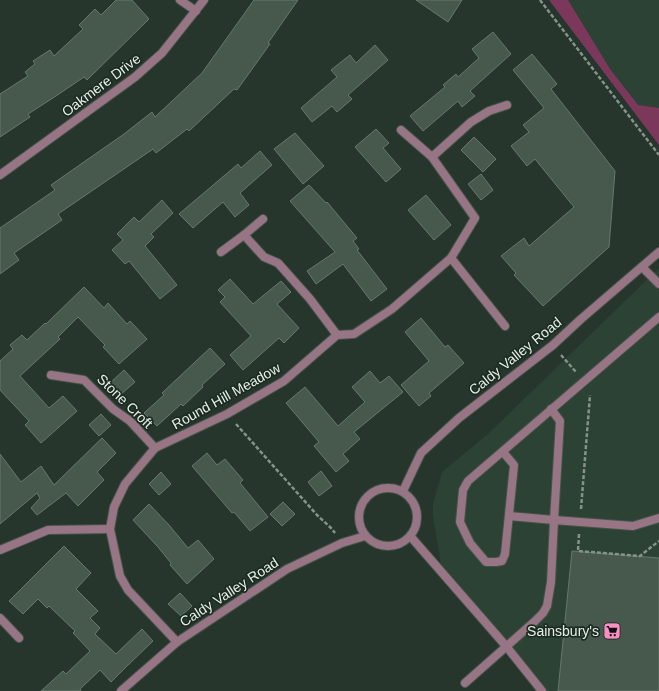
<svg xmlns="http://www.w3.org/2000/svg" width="659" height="691" viewBox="0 0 659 691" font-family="Helvetica,sans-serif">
	<rect width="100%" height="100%" fill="#26362c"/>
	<g fill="#2c4234">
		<polygon points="549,0 659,0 659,145"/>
		<polygon points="659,268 659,691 539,691 506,646 441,564 433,516 433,504 442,472 489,433"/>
	</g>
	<polygon fill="#7c385a" points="549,0 568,0 610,69 638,105 659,108 659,145"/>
	<g fill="#47584d" stroke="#67786d">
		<polygon points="116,0 132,0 149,19 87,80 84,77 56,96 28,114 30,117 0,137 0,94 28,76 25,72 35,64 33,61 50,50 54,56 83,29 79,25 95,9 101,15"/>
		<polygon points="254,0 298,0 268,43 270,44 237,90 234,89 189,131 187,129 156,153 153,149 58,214 62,220 14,253 19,260 0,274 0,228 55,190 51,185 124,134 152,112 155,117 202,73"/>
		<polygon points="416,0 462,0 448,22"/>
		<polygon points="493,32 511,54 470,91 475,96 462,107 458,101 423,131 410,116 445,87 443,85 456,74 458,77 479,58 472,49"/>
		<polygon points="375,45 388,60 348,95 352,99 337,112 332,106 312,122 301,108 337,77 331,70 350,55 356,63"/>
		<polygon points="532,54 557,84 551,89 615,171 609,247 543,306 514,275 516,273 501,256 524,238 529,246 574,207 535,159 527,166 511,146 529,132 523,125 544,108 513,70"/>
		<polygon points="376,129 389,143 383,148 401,169 386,182 355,147"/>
		<polygon points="295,133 324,166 303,184 274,149"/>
		<polygon points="474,137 496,159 483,172 461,150"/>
		<polygon points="260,151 272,165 240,193 249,205 235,217 223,202 193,228 179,214 238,164 241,168"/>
		<polygon points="481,174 493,190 481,200 468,184"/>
		<polygon points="309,185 326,203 327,202 357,238 353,241 359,249 357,250 387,289 371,301 343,264 316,284 307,271 335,252 290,201"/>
		<polygon points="426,195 451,225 434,240 408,210"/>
		<polygon points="162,200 173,213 151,234 154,237 145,246 177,285 160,299 129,261 125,264 112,250 123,240 117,234 134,217 139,222"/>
		<polygon points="230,279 253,304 281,281 291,292 277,304 299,328 284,343 279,338 243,370 230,355 251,336 220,302 225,297 218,290"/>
		<polygon points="84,287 104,308 108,303 127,324 130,321 147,339 119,364 103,347 105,345 78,317 58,337 60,339 20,376 49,408 63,396 77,411 41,443 25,425 29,421 0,390 0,361 13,349 10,345 22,335 27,340 45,323 46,324"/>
		<polygon points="421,318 445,347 448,345 464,363 429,393 431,396 419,406 401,385 429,361 405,332"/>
		<polygon points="210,348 225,364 202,385 203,387 183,406 181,404 157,426 144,413 164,395 162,393"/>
		<polygon points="124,370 135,382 120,395 110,383"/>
		<polygon points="370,371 380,383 389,376 403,392 354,432 360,439 343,454 349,461 336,472 314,446 319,442 286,403 305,387 338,426 365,402 352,387"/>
		<polygon points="101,414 111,425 99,436 89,425"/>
		<polygon points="102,438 116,453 97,472 104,480 78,506 66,493 37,515 31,508 40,498 37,493 0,524 0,454 21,482 41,466 54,485"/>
		<polygon points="207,453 217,465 225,459 243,480 240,483 268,517 250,531 234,512 232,513 192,466"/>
		<polygon points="321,471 332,486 319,496 308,482"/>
		<polygon points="161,472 171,484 159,495 149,484"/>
		<polygon points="283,502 295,514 282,526 270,514"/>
		<polygon points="149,504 169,525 188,548 198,540 214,559 187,584 170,565 171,563 158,547 133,520"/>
		<polygon points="64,546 91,573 76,589 98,611 90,618 100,628 95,634 116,654 142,629 153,641 127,666 111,682 100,670 80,689 81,691 41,691 63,671 66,674 90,651 73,633 75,631 49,606 47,608 38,599 23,614 9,601"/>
		<polygon points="572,551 659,558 659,691 558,691"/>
		<polygon points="180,593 192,606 181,616 168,604"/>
	</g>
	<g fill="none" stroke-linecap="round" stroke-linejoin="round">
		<g stroke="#45544a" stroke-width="10">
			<g id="service">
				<polyline points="451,258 505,326"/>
				<polyline points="642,267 659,284"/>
				<polyline points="503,452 514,465 505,554 502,561 496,562 486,562 470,543 460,522 463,490 468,481 659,317"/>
				<polyline points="509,516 554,520 560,421 551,409"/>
				<polyline points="411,537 506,646 542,691"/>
				<polyline points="465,683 534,622 543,613 547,606 551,582 554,520 633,526 659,518"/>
			</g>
		</g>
		<g stroke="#45544a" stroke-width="10">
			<g id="minor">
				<polyline points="180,0 196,11"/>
				<polyline points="401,130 432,157"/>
				<polyline points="0,175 135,77 162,53 204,0"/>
				<polyline points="244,235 263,219"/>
				<polyline points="221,252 244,235 264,257 278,263 310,299 337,335"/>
				<polyline points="51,375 84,380 113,409 130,421 155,448"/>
				<polyline points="0,550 48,530 110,529"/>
				<polyline points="0,618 19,638"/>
				<polyline points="177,642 128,590 120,576 110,529 114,507 125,484 155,448 227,414 284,381 337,335 354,334 392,309 451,258 475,218 432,157 471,122 489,111 507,105"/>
			</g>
		</g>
		<g stroke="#45544a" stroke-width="10">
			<g id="tertiary">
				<circle cx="388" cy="517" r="29"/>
				<polyline points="403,491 421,453 459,418 553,345 581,319 659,252"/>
				<polyline points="121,691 177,642 287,569 342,543 365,536"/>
			</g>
		</g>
		<g stroke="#86938b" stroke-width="2.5" stroke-dasharray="4 2" stroke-linecap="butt">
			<polyline points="540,0 659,155"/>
			<polyline points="561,355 576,372"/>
			<polyline points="236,424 317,515 331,528 335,533"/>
			<polyline points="581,509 590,395"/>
			<polyline points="579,534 578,551 640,556 659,541"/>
		</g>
		<use href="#service" stroke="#987584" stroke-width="8"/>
		<use href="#minor" stroke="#987584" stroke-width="8"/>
		<use href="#tertiary" stroke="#987584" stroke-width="8"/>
	</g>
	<defs>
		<g id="supermarket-square" transform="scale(0.9)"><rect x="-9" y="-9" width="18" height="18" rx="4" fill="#fb8fc4" stroke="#1d2c22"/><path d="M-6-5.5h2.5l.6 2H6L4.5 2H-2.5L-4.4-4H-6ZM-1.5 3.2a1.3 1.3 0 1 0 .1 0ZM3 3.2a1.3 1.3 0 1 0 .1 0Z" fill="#111"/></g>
	</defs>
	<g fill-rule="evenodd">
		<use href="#supermarket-square" x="612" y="631"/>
	</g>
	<g text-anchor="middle" stroke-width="3.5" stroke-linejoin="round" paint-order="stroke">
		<g font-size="14" fill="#e5efe8" stroke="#1d2c22">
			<text transform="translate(101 85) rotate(-37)" y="5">Oakmere Drive</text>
			<text transform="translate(515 356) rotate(-39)" y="5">Caldy Valley Road</text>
			<text transform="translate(226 396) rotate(-29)" y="5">Round Hill Meadow</text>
			<text transform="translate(125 401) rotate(44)" y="5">Stone Croft</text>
			<text transform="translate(229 592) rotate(-33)" y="5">Caldy Valley Road</text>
		</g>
		<g font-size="14" fill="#e5efe8" stroke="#1d2c22" text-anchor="end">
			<text x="599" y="636">Sainsbury's</text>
		</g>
	</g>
</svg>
